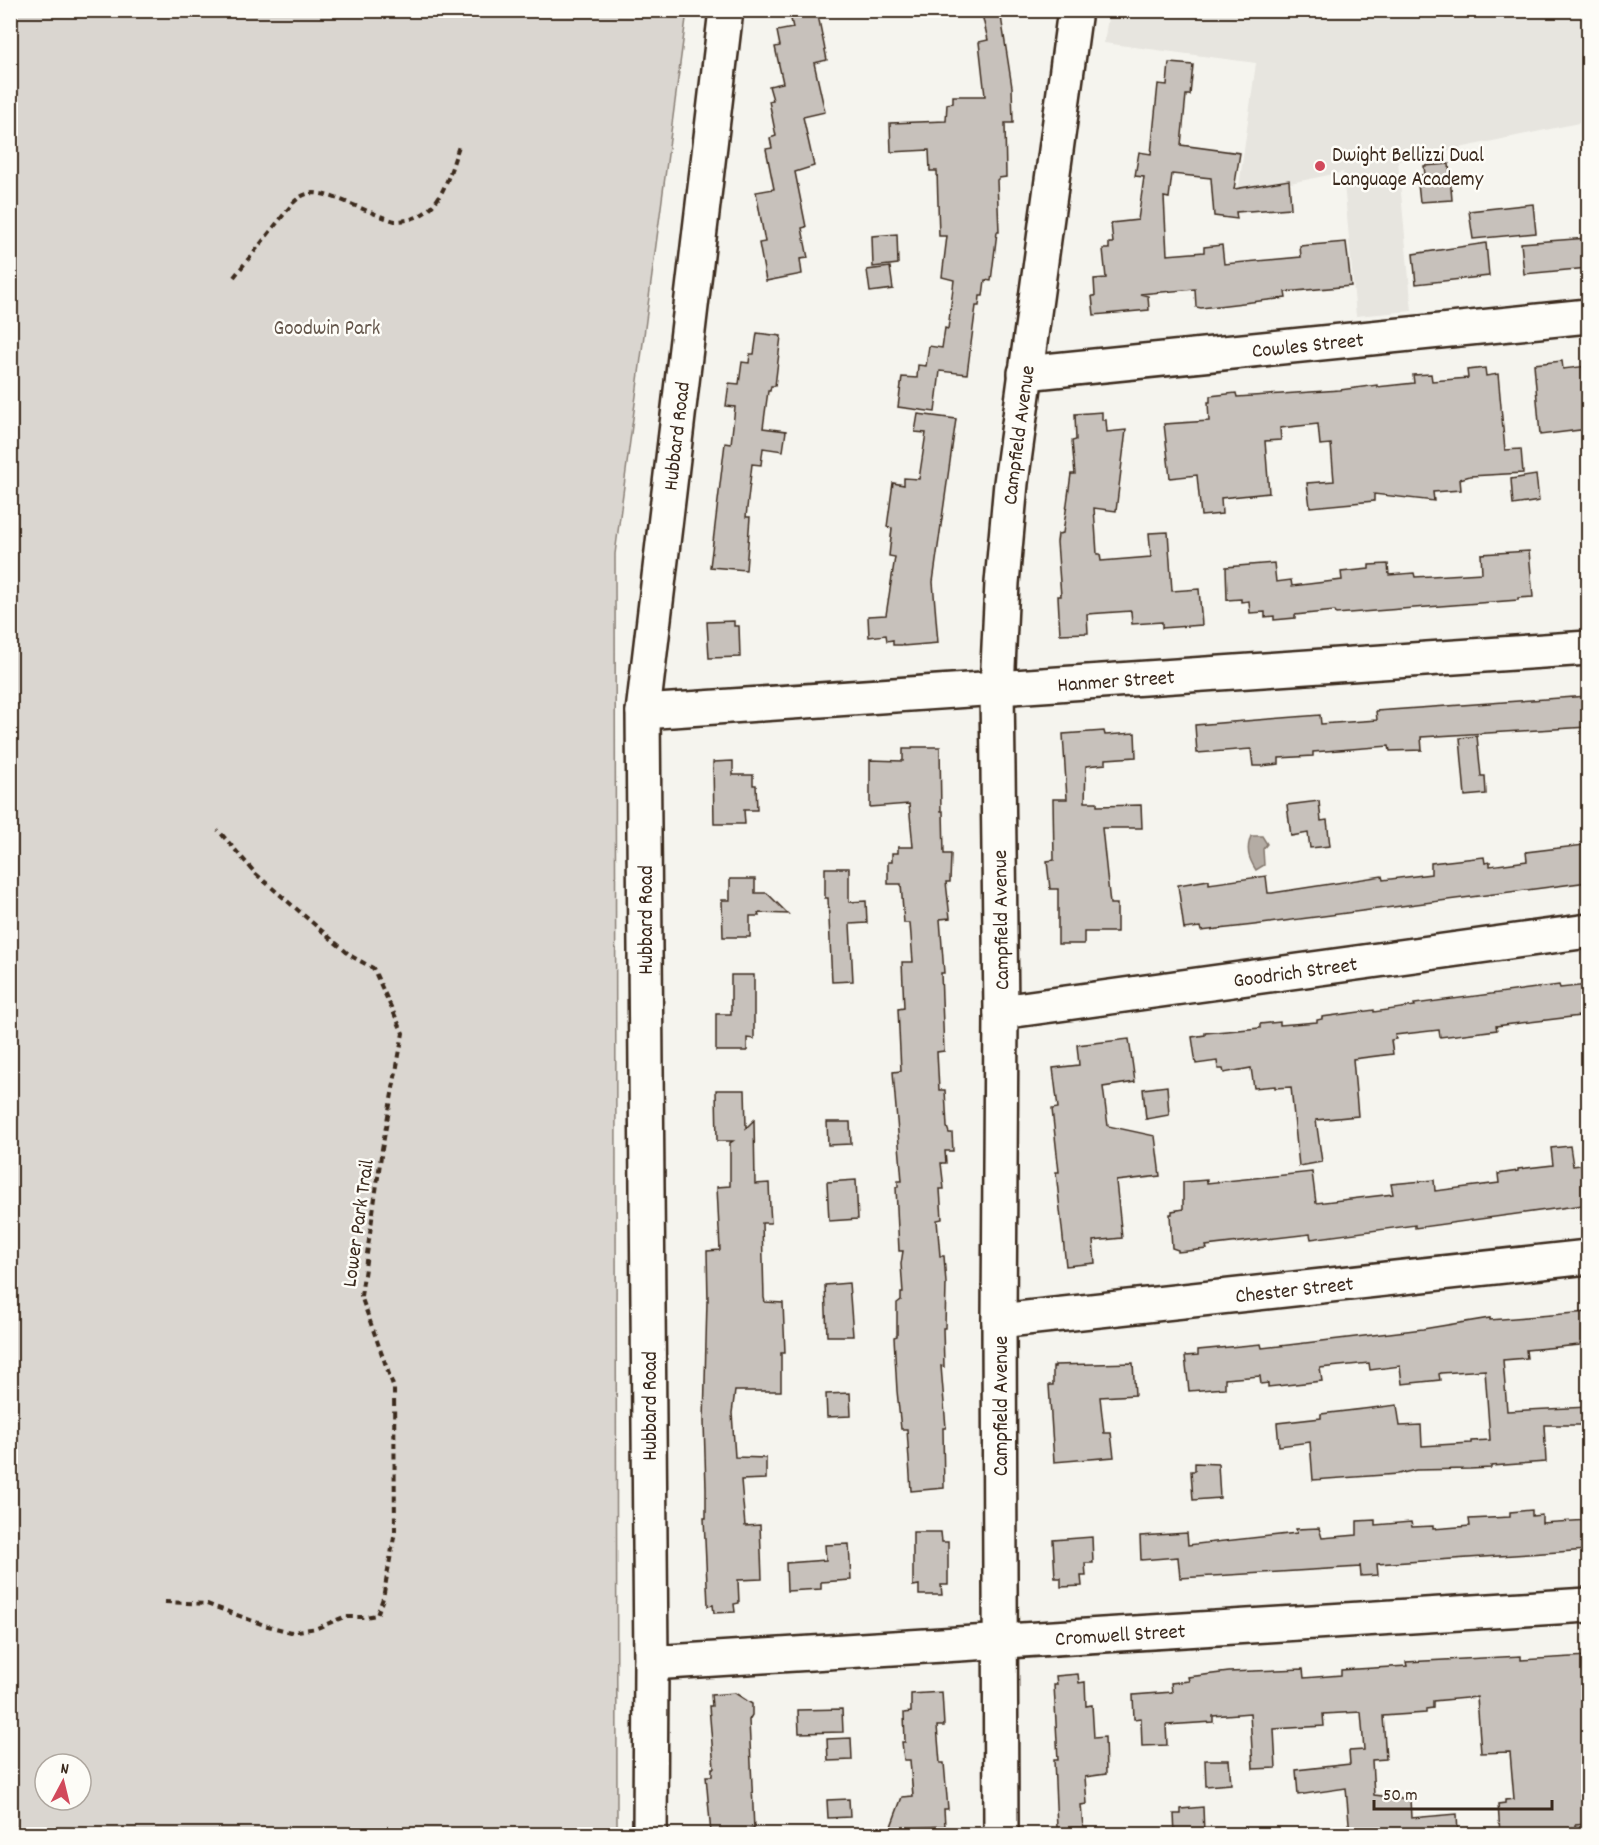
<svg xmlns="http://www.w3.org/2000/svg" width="1599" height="1845" viewBox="0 0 1599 1845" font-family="Dekko,sans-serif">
	<rect width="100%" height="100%" fill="#f5f4ee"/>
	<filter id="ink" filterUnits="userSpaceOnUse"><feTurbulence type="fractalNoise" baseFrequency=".0167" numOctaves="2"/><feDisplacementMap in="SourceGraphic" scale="12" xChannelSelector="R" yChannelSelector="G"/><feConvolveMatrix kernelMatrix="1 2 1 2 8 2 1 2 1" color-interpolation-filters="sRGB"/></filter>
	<g filter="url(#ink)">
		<polygon fill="#e7e5df" points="1109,11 1588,11 1588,121 1398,161 1412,311 1356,316 1343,172 1238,194 1256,63 1104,43"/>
		<path fill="#dad6d0" stroke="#8a8077" stroke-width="1.5" fill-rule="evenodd" d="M11,10L687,11L615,554L617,1834H11ZM45,1764H81V1800H45Z"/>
		<path fill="#b4aca4" stroke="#84786e" stroke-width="1.5" d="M1251,836H1262L1267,844L1263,849L1264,865L1256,870C1248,858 1246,849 1251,836Z"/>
		<g fill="#c7c1bb" stroke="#3b2a1e" stroke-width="1.5">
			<polygon points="789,10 817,10 827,60 814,63 825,112 803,117 814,166 795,172 806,227 802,228 808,258 800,259 802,274 766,281 759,243 765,242 756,192 774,189 766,149 772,148 770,138 776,136 769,101 773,100 769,86 783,83 775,47 780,46 777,31 793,28"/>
			<polygon points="981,10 1000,10 1012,87 1013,123 1005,123 1006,177 999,178 997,180 999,232 997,232 991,281 985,280 983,296 980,296 979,306 976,306 967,374 940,371 935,412 898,407 902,377 917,378 918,365 926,366 929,346 942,348 945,328 948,329 954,280 942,277 947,236 939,236 937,171 930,171 929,150 891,152 890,123 946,121 947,104 953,103 953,96 985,96 979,42 988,40"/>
			<polygon points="1169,63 1193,65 1190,95 1186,95 1181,145 1240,153 1234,189 1289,180 1291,208 1236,212 1237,219 1214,216 1211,178 1172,174 1169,198 1164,197 1167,255 1204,252 1204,247 1222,245 1224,264 1301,257 1300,246 1346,242 1351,286 1285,292 1286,298 1201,308 1196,307 1195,289 1140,294 1148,296 1149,310 1094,315 1092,296 1095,296 1094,279 1106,278 1103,249 1109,249 1109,243 1113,243 1111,223 1138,220 1144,177 1135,176 1139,152 1151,154 1158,84 1167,85"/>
			<polygon points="1449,164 1452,200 1420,202 1417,175 1425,175 1424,166"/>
			<polygon points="1533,204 1536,233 1473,239 1469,211"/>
			<polygon points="897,234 898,264 873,267 872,236"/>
			<polygon points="1588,238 1588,268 1524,274 1521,243"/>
			<polygon points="1486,243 1489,276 1416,284 1413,254"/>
			<polygon points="890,267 893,289 870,292 867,270"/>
			<polygon points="757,333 781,336 775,386 771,386 770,391 768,391 763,428 786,431 783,451 763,448 761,465 752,464 746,517 750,517 746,570 710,567 725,443 731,444 735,407 726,406 729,383 739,384 742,362 749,363 750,354 754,354"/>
			<polygon points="1562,361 1563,369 1588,366 1588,429 1540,435 1534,364"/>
			<polygon points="1485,368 1486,376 1498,374 1505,450 1521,449 1523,473 1470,476 1460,479 1461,490 1433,492 1434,501 1374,494 1374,501 1310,507 1307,483 1334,481 1331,444 1320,445 1318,424 1280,428 1281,440 1265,441 1269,493 1221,498 1222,514 1201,516 1197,475 1170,478 1164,424 1209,421 1208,402 1210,402 1210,396 1236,393 1237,397 1340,390 1377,385 1377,387 1414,383 1413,375 1431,374 1432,381 1468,378 1467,370"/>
			<polygon points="1102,412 1102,420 1106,420 1107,432 1126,430 1116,511 1094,508 1097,554 1100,554 1101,561 1151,557 1149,533 1168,532 1172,591 1199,589 1202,625 1162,628 1162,622 1132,624 1131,611 1087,614 1088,633 1060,634 1058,596 1061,596 1057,542 1058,534 1063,533 1071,474 1075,474 1072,441 1076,440 1075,414"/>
			<polygon points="918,414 956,419 933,582 938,643 903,646 903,645 893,645 893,640 887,641 886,635 869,637 868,616 886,615 895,557 889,556 892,528 887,527 893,483 904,485 904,478 919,479 926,433 915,432"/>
			<polygon points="1536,475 1539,501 1513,505 1511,479"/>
			<polygon points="1529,551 1533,597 1518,598 1518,600 1336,614 1335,611 1295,615 1295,618 1274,620 1274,616 1265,617 1265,612 1250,613 1249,601 1241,602 1241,599 1227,600 1226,567 1274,563 1276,582 1291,580 1292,586 1342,580 1341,572 1369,569 1369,565 1388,564 1389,575 1414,573 1415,577 1482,573 1481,554"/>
			<polygon points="734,621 734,626 739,626 740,657 709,658 707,622"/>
			<polygon points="1588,696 1588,727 1421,737 1422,750 1390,751 1389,746 1313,752 1313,756 1279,758 1279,764 1261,766 1253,766 1251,749 1197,753 1195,725 1320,715 1321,724 1377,720 1376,711"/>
			<polygon points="1104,731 1105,735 1135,733 1136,757 1106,759 1106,764 1086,766 1085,802 1097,802 1097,806 1141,805 1142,828 1102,828 1110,904 1117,904 1117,932 1084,932 1084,944 1058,944 1058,889 1050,889 1047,861 1054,860 1053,799 1067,799 1063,734"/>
			<polygon points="1477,736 1481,776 1485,776 1486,794 1465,796 1460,738"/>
			<polygon points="912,747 940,747 941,811 943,811 944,854 951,854 950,882 946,882 950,918 940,919 944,973 941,973 944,1051 937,1052 939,1090 945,1090 947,1127 949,1133 952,1133 953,1151 945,1151 946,1163 941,1163 944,1189 940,1189 942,1219 937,1220 940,1256 944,1256 946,1283 945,1328 943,1328 944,1367 941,1366 946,1428 943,1428 944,1488 911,1491 907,1429 901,1429 897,1391 894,1337 897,1336 897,1303 901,1300 901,1293 903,1293 901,1264 903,1251 899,1251 896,1187 898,1187 898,1181 902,1181 893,1072 901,1071 898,1009 904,1008 902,962 913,962 910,923 904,923 901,884 888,884 888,862 892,862 892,853 898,853 898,847 913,847 909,804 870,807 870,760 903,761 903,749 912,749"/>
			<polygon points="733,761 733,775 753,775 753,785 756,785 757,810 744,810 745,824 714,824 713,762"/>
			<polygon points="1319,801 1321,821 1327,820 1330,846 1310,848 1308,833 1291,836 1287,805"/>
			<polygon points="1584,845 1585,850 1588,850 1588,882 1254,925 1201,931 1200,927 1184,929 1178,885 1209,880 1209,884 1266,876 1268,893 1272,893 1382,876 1383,880 1431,874 1431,863 1484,857 1485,863 1490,862 1490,866 1527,861 1526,852"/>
			<polygon points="825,868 849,868 849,902 866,901 867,923 850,924 853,981 832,982 828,898 825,898"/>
			<polygon points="730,879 755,879 755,893 767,893 788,914 758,913 759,916 750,916 750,937 723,937 722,900 730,900"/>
			<polygon points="731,975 754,975 754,1039 747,1038 747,1051 716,1051 716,1014 731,1014"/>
			<polygon points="1559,985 1560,988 1588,985 1588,1015 1496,1026 1497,1030 1440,1037 1439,1030 1395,1035 1396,1039 1391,1040 1393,1054 1353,1059 1358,1116 1316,1120 1322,1162 1299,1166 1291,1087 1275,1088 1275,1086 1254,1088 1251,1068 1224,1073 1223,1069 1218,1069 1217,1061 1196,1064 1192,1037 1205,1035 1205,1033 1260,1028 1260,1024 1280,1022 1280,1025 1317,1022 1317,1020 1322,1019 1322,1017 1374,1010 1374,1012 1415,1006 1414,1004"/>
			<polygon points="1129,1039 1135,1082 1103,1087 1108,1126 1155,1136 1160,1176 1116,1181 1122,1238 1093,1241 1095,1263 1066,1266 1056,1172 1059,1172 1052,1109 1058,1108 1053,1068 1079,1065 1077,1045"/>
			<polygon points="1167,1086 1169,1115 1146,1119 1143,1089"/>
			<polygon points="716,1090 745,1090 746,1128 754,1120 755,1184 769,1183 770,1207 771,1223 762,1223 764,1298 765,1302 783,1303 785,1353 781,1353 781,1391 735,1391 732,1413 735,1457 766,1458 766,1479 741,1480 745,1526 760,1525 762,1579 738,1580 739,1603 734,1604 735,1612 714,1613 713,1605 708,1606 704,1518 706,1518 706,1488 704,1422 707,1301 708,1301 707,1251 720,1250 717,1187 730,1186 730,1143 733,1141 717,1141"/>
			<polygon points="827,1122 850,1122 851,1144 828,1145"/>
			<polygon points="1570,1146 1573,1166 1588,1164 1588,1203 1583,1203 1583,1205 1415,1228 1415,1225 1311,1239 1310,1234 1206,1246 1207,1249 1178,1252 1178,1250 1172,1248 1170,1214 1172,1214 1172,1211 1183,1209 1183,1182 1207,1180 1207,1183 1312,1172 1316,1203 1393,1194 1391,1184 1434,1180 1435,1191 1499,1183 1498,1174 1518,1171 1518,1169 1553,1165 1551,1148"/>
			<polygon points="856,1180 858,1219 829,1221 827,1182"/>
			<polygon points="849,1283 853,1336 827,1336 825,1285"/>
			<polygon points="1588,1312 1588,1342 1580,1343 1580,1345 1526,1350 1527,1358 1503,1360 1507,1411 1588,1407 1588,1425 1544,1425 1546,1462 1491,1466 1491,1468 1470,1469 1416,1470 1398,1474 1313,1480 1310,1442 1279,1446 1277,1423 1321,1418 1321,1414 1397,1405 1400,1426 1421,1425 1422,1446 1471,1443 1471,1441 1490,1440 1485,1370 1441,1373 1439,1374 1440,1380 1402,1384 1400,1366 1370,1370 1369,1363 1320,1368 1322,1381 1268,1387 1268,1383 1261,1384 1260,1376 1225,1379 1225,1388 1189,1391 1185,1356 1198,1355 1198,1350 1261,1344 1262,1348 1423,1329 1490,1318 1490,1320"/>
			<polygon points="1133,1363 1135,1395 1100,1397 1104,1433 1111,1433 1114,1457 1054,1462 1049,1385 1053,1385 1053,1367 1055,1367 1055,1365"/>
			<polygon points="850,1393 851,1416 827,1417 826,1394"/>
			<polygon points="1195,1463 1218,1464 1220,1498 1193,1500 1191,1471 1195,1471"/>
			<polygon points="1532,1510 1532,1516 1542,1515 1542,1523 1588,1520 1588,1550 1377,1564 1378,1575 1361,1576 1360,1565 1360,1567 1180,1578 1178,1557 1141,1560 1140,1536 1187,1533 1188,1545 1297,1533 1296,1529 1319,1528 1322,1538 1357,1535 1357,1521 1375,1520 1375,1525 1411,1522 1412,1527 1433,1526 1433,1529 1470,1526 1469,1519 1510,1517 1510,1512"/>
			<polygon points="913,1532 941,1532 942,1542 948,1542 948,1585 941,1585 942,1595 919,1595 919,1585 913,1586"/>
			<polygon points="1092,1537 1093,1563 1085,1563 1086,1576 1081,1576 1082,1586 1061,1587 1061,1578 1055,1578 1053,1540"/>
			<polygon points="849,1544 851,1580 821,1582 821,1589 787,1591 786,1563 826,1560 825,1545"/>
			<polygon points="1521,1656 1521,1660 1588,1656 1588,1824 1575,1825 1575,1834 1500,1834 1498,1804 1505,1803 1505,1800 1514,1799 1510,1752 1481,1753 1477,1697 1433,1701 1433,1708 1426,1709 1426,1713 1383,1716 1386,1759 1372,1760 1374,1795 1410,1799 1411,1818 1457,1814 1458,1834 1350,1834 1346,1788 1298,1795 1296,1770 1350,1764 1349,1751 1364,1750 1361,1712 1323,1714 1324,1726 1274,1729 1276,1768 1253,1769 1250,1713 1213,1716 1213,1722 1166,1725 1167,1745 1142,1746 1141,1718 1134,1719 1133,1695 1172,1692 1171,1683 1189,1681 1188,1677 1229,1672 1303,1669 1304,1678 1341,1675 1341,1670 1407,1666 1406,1662"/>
			<polygon points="1078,1674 1079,1683 1085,1682 1086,1706 1092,1705 1094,1738 1105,1737 1106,1774 1085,1777 1087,1804 1081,1805 1083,1827 1057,1828 1054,1760 1058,1760 1054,1685 1057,1685 1056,1676"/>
			<polygon points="942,1692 944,1726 937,1726 940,1763 944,1763 948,1809 944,1809 945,1826 890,1829 902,1797 913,1796 910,1760 904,1760 902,1742 905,1742 904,1713 911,1712 911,1694"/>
			<polygon points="735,1693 752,1704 752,1715 749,1720 754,1829 747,1830 747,1834 711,1834 706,1776 712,1776 712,1768 714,1768 709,1706 712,1706 711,1695"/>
			<polygon points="842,1709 843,1732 799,1733 798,1710"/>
			<polygon points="851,1738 852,1760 828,1761 827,1739"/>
			<polygon points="1205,1760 1229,1760 1231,1784 1206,1786"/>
			<polygon points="849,1799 850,1817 828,1818 827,1800"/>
			<polygon points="1203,1807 1204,1834 1175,1834 1174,1814 1181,1814 1181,1809"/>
		</g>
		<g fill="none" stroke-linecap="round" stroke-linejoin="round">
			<g stroke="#3b2a1e" stroke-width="38">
				<g id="minor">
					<path id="s1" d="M1025,373L1588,316"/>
					<path id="s2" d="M643,712L1588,648"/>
					<path id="s3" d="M1001,1012L1588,931"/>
					<path id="s4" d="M999,1321L1588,1257"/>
					<path id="s5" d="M651,1663L1588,1605"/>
					<path id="s6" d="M650,1834L651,1663L643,712L726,10"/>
					<path id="s7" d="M1001,1834L999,1321L1001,1012L997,688L1002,583L1011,483L1075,10"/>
				</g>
			</g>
			<g stroke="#3b2a1e" stroke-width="4" stroke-dasharray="6 4.5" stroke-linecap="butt">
				<path d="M234,277L293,203C299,197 305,193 314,193C335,194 372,215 395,221C440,221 447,180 459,146"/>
				<polyline points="165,1602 207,1604 264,1625 291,1632 317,1628 344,1617 365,1617 377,1615 383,1598 395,1532 394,1388 361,1296 382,1149 403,1033 373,968 351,956 256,874 218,830"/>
			</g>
			<use href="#minor" stroke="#fdfcf7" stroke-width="33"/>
		</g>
	</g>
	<circle fill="#d1495b" stroke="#fdfcf7" stroke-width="2" cx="1320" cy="166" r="6"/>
	<g text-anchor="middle" stroke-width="5" stroke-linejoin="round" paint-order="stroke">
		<g font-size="21" fill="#3b2a1e" stroke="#fdfcf7" text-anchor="start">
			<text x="1332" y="161">Dwight Bellizzi Dual<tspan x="1332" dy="24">Language Academy</tspan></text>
		</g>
		<g font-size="21" fill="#63554a" stroke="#fdfcf7">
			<text x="327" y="334">Goodwin Park</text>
		</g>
		<g font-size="21" fill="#3b2a1e" stroke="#fdfcf7">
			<text dy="7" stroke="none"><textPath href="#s1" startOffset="284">Cowles Street</textPath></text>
			<text dy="7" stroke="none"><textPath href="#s7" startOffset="1400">Campfield Avenue</textPath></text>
			<text dy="7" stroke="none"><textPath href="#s6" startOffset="1400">Hubbard Road</textPath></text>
			<text dy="7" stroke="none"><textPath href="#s2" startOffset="474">Hanmer Street</textPath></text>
			<text transform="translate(645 920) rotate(-90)" y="7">Hubbard Road</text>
			<text transform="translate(1000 920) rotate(-91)" y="7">Campfield Avenue</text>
			<text dy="7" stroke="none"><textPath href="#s3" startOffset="297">Goodrich Street</textPath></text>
			<text transform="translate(357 1223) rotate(-82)" y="7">Lower Park Trail</text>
			<text dy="7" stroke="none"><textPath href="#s4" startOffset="297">Chester Street</textPath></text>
			<text transform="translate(649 1406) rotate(-90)" y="7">Hubbard Road</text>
			<text transform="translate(1000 1406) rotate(-90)" y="7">Campfield Avenue</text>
			<text dy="7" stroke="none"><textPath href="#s5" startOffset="470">Cromwell Street</textPath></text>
		</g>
	</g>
	<rect width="1599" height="1845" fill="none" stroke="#fdfcf7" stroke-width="36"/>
	<rect x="18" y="18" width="1563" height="1809" fill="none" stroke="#3b2a1e" stroke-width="2" filter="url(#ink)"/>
	<g transform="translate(63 1782) rotate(7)"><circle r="28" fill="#fdfcf7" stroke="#afa8a0" stroke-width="1.5"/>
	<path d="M0-4.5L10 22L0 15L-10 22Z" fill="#d1495b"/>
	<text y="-9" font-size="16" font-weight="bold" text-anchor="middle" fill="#3b2a1e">N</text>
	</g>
	<path d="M1374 1800v9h178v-9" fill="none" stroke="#3b2a1e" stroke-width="3"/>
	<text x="1383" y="1800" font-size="18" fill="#3b2a1e" stroke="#fdfcf7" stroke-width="4.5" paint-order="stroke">50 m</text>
</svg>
